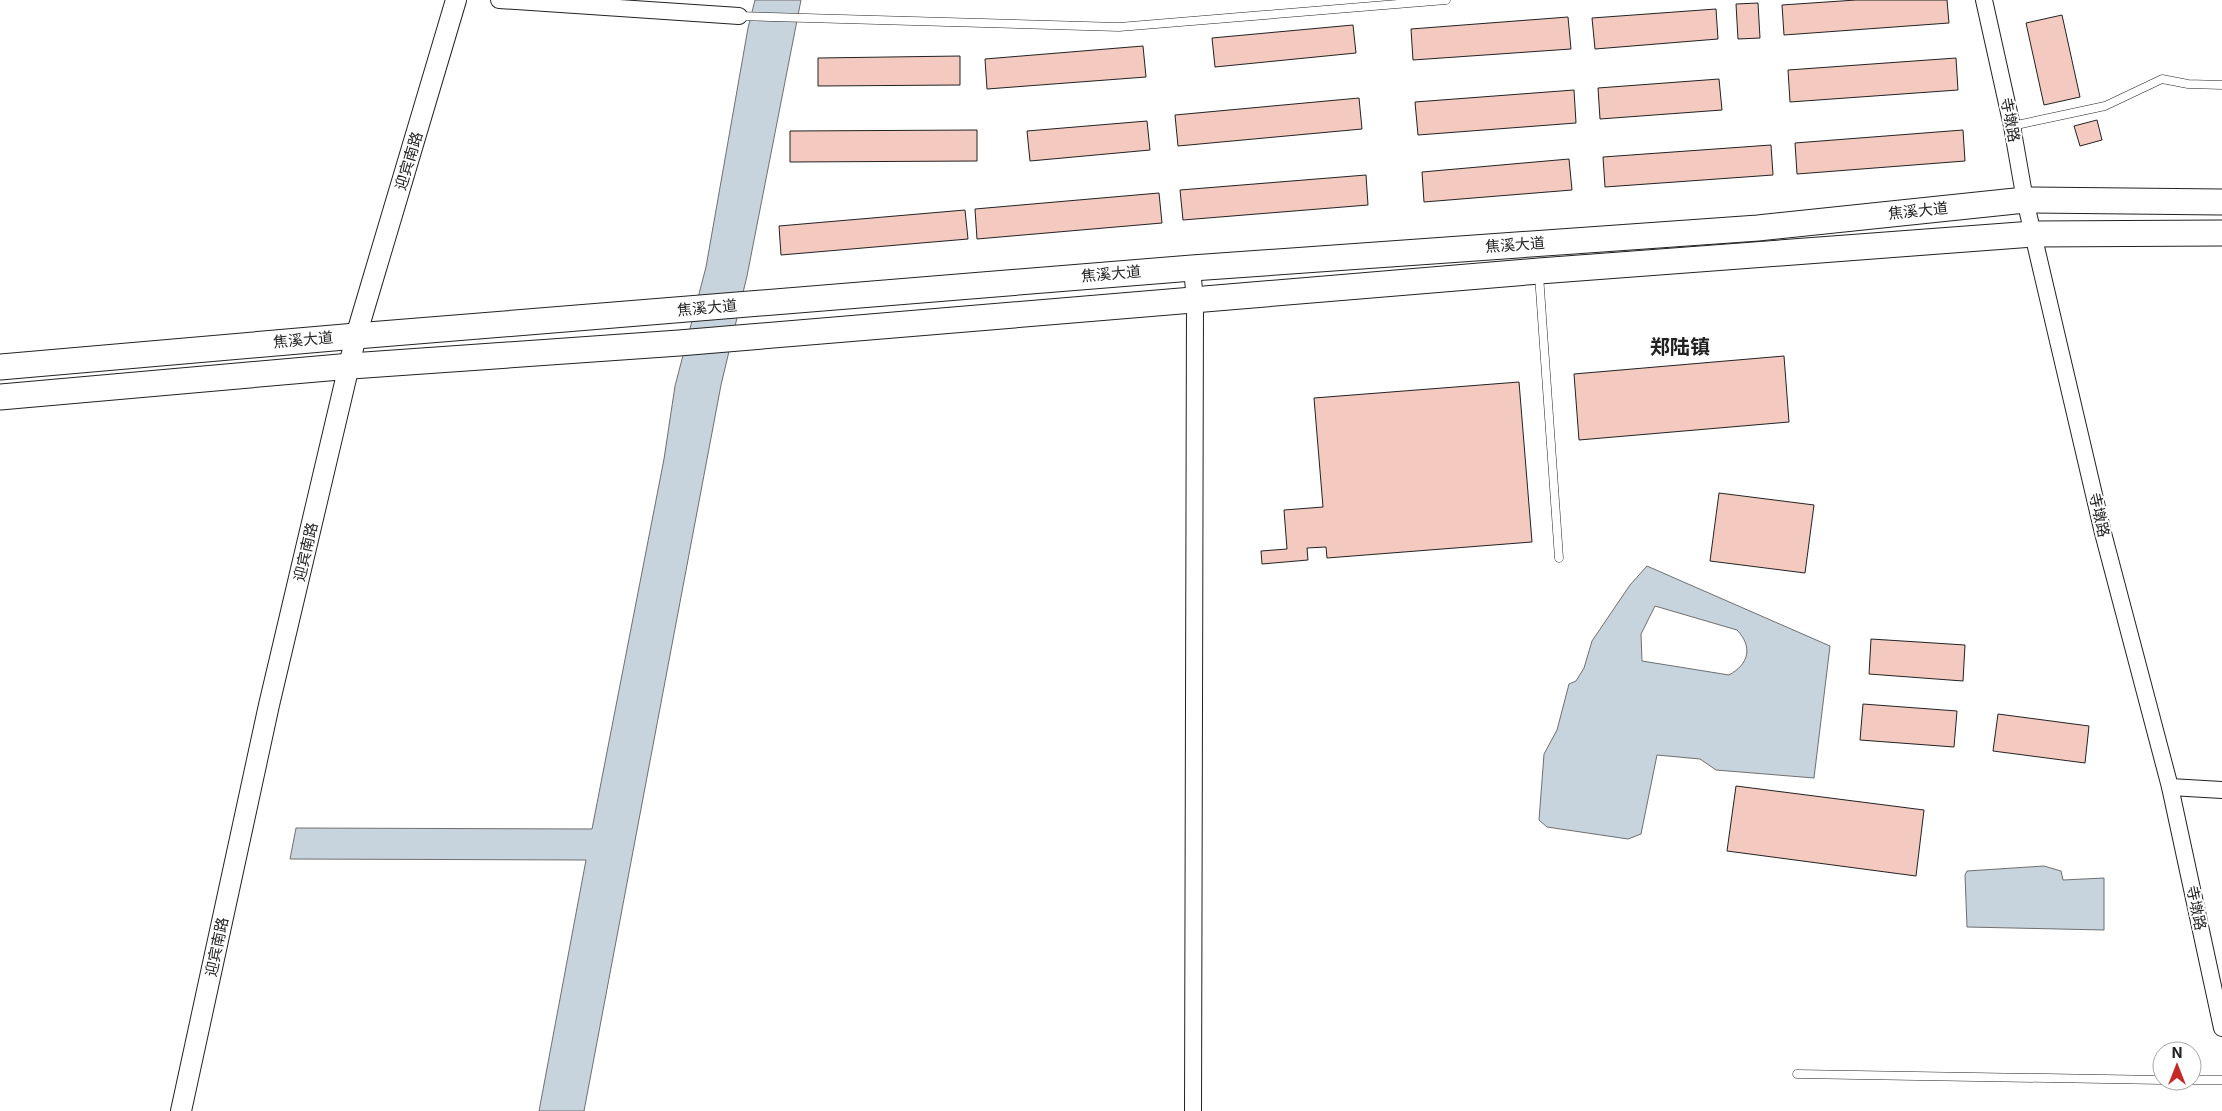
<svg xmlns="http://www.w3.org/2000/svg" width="2222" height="1111" viewBox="0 0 2222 1111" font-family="Inter,'Noto Sans SC',sans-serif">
	<rect width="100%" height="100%" fill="#fff"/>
	<g fill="#c7d3dd" stroke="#6f6f6f" fill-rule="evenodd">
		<polygon points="755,0 801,0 747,276 721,385 584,1111 539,1111 586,860 290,859 296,828 592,829 664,459 675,386 706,267 748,28"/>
		<path d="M1647,566L1830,646L1814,778L1716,770L1700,759L1657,755L1641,834L1628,839L1547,827L1539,820L1544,754L1557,730L1569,684L1576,681L1584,668L1592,641L1630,585ZM1655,606L1737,630C1753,647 1749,664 1729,675L1642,661L1641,634Z"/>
		<polygon points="2044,866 2061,871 2063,880 2104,878 2104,930 1967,927 1965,875 1967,871"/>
	</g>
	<g fill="#f3c9c0" stroke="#222">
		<polygon points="1856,0 1947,0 1949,23 1784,35 1782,5"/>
		<polygon points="1758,3 1760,38 1738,39 1736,4"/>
		<polygon points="1716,9 1718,39 1595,49 1592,18"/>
		<polygon points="2062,15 2080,97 2044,105 2026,23"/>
		<polygon points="1568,17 1571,49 1413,60 1411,29"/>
		<polygon points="1353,25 1356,53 1215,67 1212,38"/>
		<polygon points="1143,46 1146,77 987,89 985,59"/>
		<polygon points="960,56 960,85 818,86 818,58"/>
		<polygon points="1956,58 1958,90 1790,102 1788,70"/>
		<polygon points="1719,79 1722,110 1600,119 1598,88"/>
		<polygon points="1574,90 1576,123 1418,135 1415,102"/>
		<polygon points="1359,98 1362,129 1178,146 1175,115"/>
		<polygon points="2097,120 2102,140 2080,146 2074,126"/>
		<polygon points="1147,121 1150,150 1030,161 1027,131"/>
		<polygon points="977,130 977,161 790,162 790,131"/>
		<polygon points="1963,130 1965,161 1797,174 1795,143"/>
		<polygon points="1771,145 1773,175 1605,187 1603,157"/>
		<polygon points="1569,159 1572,190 1424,202 1422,172"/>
		<polygon points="1366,175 1368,205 1183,220 1180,190"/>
		<polygon points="1159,193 1162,223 977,239 975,209"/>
		<polygon points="965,210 968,239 781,255 779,226"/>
		<polygon points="1784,356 1789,422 1579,440 1574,374"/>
		<polygon points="1519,382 1532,542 1327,558 1326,547 1307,548 1308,560 1262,564 1261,551 1287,549 1284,510 1323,507 1314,398"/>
		<polygon points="1719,493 1814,505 1805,573 1710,561"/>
		<polygon points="1871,639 1965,645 1963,681 1869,674"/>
		<polygon points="1863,704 1957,711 1954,747 1860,740"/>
		<polygon points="1998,714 2089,726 2085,763 1993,751"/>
		<polygon points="1736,786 1924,810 1916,876 1727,851"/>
	</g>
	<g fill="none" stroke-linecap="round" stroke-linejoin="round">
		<g stroke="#222" stroke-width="9">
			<g id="service">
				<polyline points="739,16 1119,27 1446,0"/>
				<polyline points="2012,126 2105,106 2162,79 2188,84 2222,85"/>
				<polyline points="1539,275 1559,558"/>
				<polyline points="1797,1074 2162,1080"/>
				<polyline points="2192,1080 2222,1080"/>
			</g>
		</g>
		<g stroke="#222" stroke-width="18">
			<g id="minor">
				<polyline points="499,0 739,16"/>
				<polyline points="1984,0 2012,126 2025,200 2103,533 2170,787 2222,1028"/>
				<polyline points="1192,268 1195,301 1193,1111"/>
				<polyline points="2170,787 2222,790"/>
			</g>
		</g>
		<g stroke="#222" stroke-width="22">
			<polyline id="tertiary" points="181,1111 269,705 356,336 456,0"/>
		</g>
		<g stroke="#222" stroke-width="27">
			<g id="primary">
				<polyline points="0,367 356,336 1192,268 1758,228 2025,200 2222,202"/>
				<polyline points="0,397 351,366 679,343 1539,271 2033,234 2222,233"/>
			</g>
		</g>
		<use href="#service" stroke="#fff" stroke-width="8"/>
		<use href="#minor" stroke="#fff" stroke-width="16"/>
		<use href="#tertiary" stroke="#fff" stroke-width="20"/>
		<use href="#primary" stroke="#fff" stroke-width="25"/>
	</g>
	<g text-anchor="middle" stroke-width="4" stroke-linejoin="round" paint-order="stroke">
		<g font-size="15" fill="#222" stroke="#fff">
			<text transform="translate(2010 120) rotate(79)" y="5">寺墩路</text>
			<text transform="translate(409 161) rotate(-73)" y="5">迎宾南路</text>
			<text transform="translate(1918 211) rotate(-6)" y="5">焦溪大道</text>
			<text transform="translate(1515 245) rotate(-4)" y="5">焦溪大道</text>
			<text transform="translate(1111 274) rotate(-5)" y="5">焦溪大道</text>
			<text transform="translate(707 308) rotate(-5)" y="5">焦溪大道</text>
			<text transform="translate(303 340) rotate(-5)" y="5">焦溪大道</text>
			<text transform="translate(2099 515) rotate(77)" y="5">寺墩路</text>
			<text transform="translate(306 552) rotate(-77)" y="5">迎宾南路</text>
			<text transform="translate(2196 908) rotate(78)" y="5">寺墩路</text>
			<text transform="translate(217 947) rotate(-78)" y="5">迎宾南路</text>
		</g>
		<g font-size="20" font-weight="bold" fill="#222" stroke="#fff">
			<text x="1680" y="354">郑陆镇</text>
		</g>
	</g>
	<g transform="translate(2177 1066)"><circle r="24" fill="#ffffff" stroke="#a7a7a7"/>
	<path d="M0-4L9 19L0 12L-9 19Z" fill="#c62828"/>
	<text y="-8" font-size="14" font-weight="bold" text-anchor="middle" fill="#222222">N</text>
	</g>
</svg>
